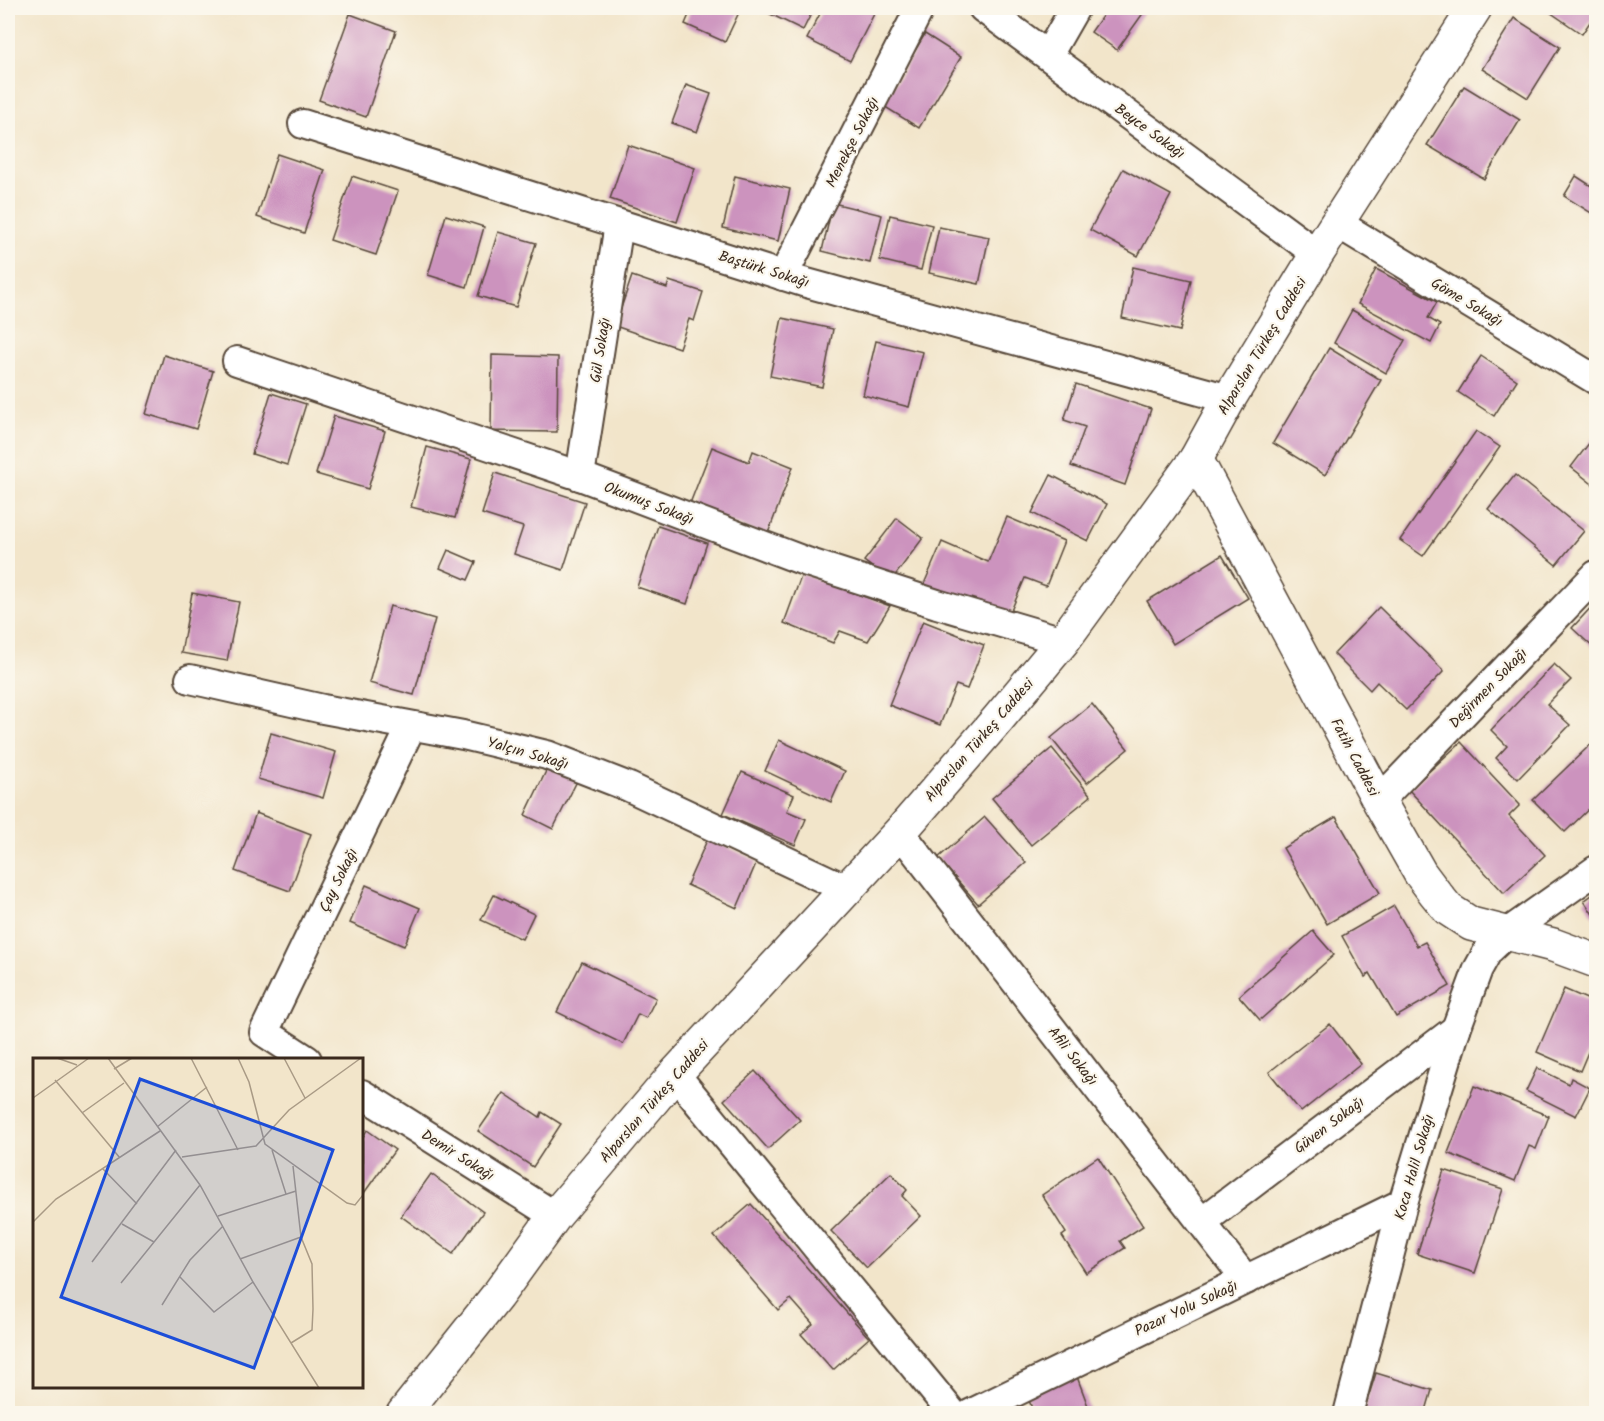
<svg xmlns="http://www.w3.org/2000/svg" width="1604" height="1421" viewBox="0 0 1604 1421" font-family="Kalam,sans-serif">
	<rect width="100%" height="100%" fill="#fbf7ec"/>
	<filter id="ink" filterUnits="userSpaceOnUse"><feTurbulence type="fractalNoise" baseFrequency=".0167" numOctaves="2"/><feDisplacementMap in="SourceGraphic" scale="12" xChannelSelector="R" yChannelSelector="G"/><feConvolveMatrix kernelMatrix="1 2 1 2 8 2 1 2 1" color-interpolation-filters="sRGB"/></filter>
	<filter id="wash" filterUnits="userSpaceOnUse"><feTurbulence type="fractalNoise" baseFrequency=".008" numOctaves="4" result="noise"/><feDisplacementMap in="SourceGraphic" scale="24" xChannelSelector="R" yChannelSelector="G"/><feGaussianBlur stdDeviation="1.35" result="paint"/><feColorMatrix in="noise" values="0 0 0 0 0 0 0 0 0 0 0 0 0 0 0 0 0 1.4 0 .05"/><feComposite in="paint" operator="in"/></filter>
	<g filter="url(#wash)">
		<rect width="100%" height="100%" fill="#f2e5ca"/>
		<g id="blocks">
			<g fill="#cc93be">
				<polygon points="692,8 741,8 725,42 685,24"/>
				<polygon points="758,8 814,8 803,30"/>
				<polygon points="823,8 877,8 850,61 807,39"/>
				<polygon points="1108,8 1137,8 1144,12 1117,50 1091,32"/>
				<polygon points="1544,8 1596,8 1596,13 1582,34"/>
				<polygon points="350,14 396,31 366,117 319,100"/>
				<polygon points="1514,18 1560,47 1528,98 1482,69"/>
				<polygon points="925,34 961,57 919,128 882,105"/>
				<polygon points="686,85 711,94 697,132 672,123"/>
				<polygon points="1464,86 1520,120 1484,179 1427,145"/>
				<polygon points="628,145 695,168 677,222 610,199"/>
				<polygon points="277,154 325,170 304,233 257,217"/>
				<polygon points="1123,169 1171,195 1138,256 1090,230"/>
				<polygon points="352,176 398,191 376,255 330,240"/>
				<polygon points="735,176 790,189 778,241 723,228"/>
				<polygon points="1576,176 1596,189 1596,216 1564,196"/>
				<polygon points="833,203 882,215 870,263 822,251"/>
				<polygon points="446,215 484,227 467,287 428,275"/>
				<polygon points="890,215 932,225 921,270 880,260"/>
				<polygon points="939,227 989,237 979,284 929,273"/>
				<polygon points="498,232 536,243 516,307 478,296"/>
				<polygon points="1133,267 1191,280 1180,331 1122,318"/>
				<polygon points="1376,269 1437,302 1428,318 1440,325 1431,343 1358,304"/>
				<polygon points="632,276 667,288 669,281 703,292 694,321 689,319 679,348 615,326"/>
				<polygon points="1352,310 1405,340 1386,373 1334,343"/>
				<polygon points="782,318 833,329 822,387 770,376"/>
				<polygon points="876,341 923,352 909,407 863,395"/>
				<polygon points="1329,348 1381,380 1325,475 1273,443"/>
				<polygon points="164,355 213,371 196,429 146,414"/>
				<polygon points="492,355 558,357 557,432 491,431"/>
				<polygon points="1481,356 1517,380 1494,416 1458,392"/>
				<polygon points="1076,384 1151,409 1125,485 1071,466 1085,427 1064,420"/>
				<polygon points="271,393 306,404 287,465 252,454"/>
				<polygon points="334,416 385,431 368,489 316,474"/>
				<polygon points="1476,431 1500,447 1423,556 1400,540"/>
				<polygon points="1596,434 1596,487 1571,467"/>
				<polygon points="427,447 471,459 455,518 411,507"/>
				<polygon points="712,447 749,462 753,451 793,467 767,536 689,506"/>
				<polygon points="495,473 585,502 563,570 514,554 523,527 482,514"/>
				<polygon points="1051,475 1107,504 1088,541 1032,513"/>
				<polygon points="1515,475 1584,531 1556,565 1488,509"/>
				<polygon points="1007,517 1064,541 1046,586 1025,578 1007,620 924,584 942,542 988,562"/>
				<polygon points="897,518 923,538 891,581 864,561"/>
				<polygon points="658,526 707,543 687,604 637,587"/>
				<polygon points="448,550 476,562 468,580 440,568"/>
				<polygon points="1222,555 1248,598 1173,644 1147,601"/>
				<polygon points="802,574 890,606 868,641 840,631 833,643 784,623"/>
				<polygon points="192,593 239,602 227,661 181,653"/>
				<polygon points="1596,602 1596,650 1572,628"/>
				<polygon points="390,606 435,619 414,695 369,683"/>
				<polygon points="1379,607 1444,671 1406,710 1377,682 1370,690 1334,654"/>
				<polygon points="923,621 984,645 967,689 956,685 940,725 889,705"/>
				<polygon points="1554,664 1571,680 1547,704 1570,725 1518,779 1496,758 1507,746 1491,730"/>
				<polygon points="1092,704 1128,749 1087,783 1051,738"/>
				<polygon points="271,733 336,752 323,798 258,779"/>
				<polygon points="779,740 845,771 831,802 765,771"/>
				<polygon points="1461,742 1520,805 1509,816 1545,855 1504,893 1409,790"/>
				<polygon points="1590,745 1596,751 1596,802 1565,832 1533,800"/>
				<polygon points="1052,748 1091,796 1031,845 992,798"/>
				<polygon points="548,767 577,781 553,829 525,815"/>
				<polygon points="742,772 794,795 787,811 806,819 795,845 723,814"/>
				<polygon points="256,813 311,834 290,891 235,871"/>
				<polygon points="985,817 1026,863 978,904 938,858"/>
				<polygon points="1336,817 1380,893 1327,924 1283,848"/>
				<polygon points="708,838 757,861 737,908 687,885"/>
				<polygon points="366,885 420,908 404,946 350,923"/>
				<polygon points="1596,892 1596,919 1584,901"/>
				<polygon points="494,895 534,914 522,939 481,920"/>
				<polygon points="1394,906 1417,946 1425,942 1450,986 1396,1017 1370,973 1365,977 1342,936"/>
				<polygon points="1313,931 1334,955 1260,1020 1239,996"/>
				<polygon points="582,962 656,998 646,1018 638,1014 623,1044 557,1012"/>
				<polygon points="1564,989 1596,1003 1596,1033 1580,1071 1537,1052"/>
				<polygon points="1330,1024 1361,1064 1301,1112 1269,1072"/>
				<polygon points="1537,1068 1569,1084 1571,1078 1590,1088 1576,1116 1526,1091"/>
				<polygon points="755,1071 800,1120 768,1149 724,1100"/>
				<polygon points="1474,1086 1549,1116 1536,1149 1529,1146 1515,1181 1448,1153"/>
				<polygon points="504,1093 540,1117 542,1112 561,1124 533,1167 478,1131"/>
				<polygon points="367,1130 395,1150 364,1193 362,1191 362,1139"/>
				<polygon points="1098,1157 1143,1226 1120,1241 1125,1248 1086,1273 1062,1236 1066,1233 1042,1195"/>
				<polygon points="1444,1170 1503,1189 1475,1273 1417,1254"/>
				<polygon points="891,1173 907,1190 902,1196 921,1216 867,1268 831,1231"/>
				<polygon points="431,1174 483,1212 453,1254 401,1216"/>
				<polygon points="751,1204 869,1338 833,1370 801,1334 813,1324 791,1299 778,1310 714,1236"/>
				<polygon points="1376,1373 1432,1390 1425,1414 1363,1414"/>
				<polygon points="1076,1374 1091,1414 1034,1414 1026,1392"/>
			</g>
		</g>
	</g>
	<g filter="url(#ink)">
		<use href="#blocks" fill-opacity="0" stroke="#564638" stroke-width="1.5"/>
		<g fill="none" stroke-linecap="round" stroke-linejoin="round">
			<g stroke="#564638" stroke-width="32">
				<g id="minor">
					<polyline points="983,8 1317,254"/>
					<polyline points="1048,55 1075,8"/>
					<polyline points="303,124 803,282 1229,399"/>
					<polyline points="1337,223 1596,380"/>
					<polyline points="783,276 920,8"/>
					<polyline points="237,361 580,476 807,562 937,604 1063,641"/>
					<polyline points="580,476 619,224"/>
					<polyline points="190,679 323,709 463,735 547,755 629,787 846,889"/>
					<polyline points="1379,801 1596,575"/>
					<polyline points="900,832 1246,1280"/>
					<polyline points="307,1060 264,1032 411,727"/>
					<polyline points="675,1074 953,1414"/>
					<polyline points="362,1094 555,1216"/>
					<polyline points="1202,1222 1456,1029"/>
					<polyline points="970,1414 1403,1203"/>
					<polyline points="1348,1414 1403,1203 1456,1029 1478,969 1488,951 1507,933 1596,870"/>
				</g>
			</g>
			<g stroke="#564638" stroke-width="36">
				<g id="tertiary">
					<polyline points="1196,459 1379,801 1420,873 1435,893 1448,909 1471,924 1553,945 1596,961"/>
					<polyline points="403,1414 497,1296 555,1216 675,1074 900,832 998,719 1063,641 1196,459 1229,399 1317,254 1475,8"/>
				</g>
			</g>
			<use href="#minor" stroke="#fff" stroke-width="28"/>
			<use href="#tertiary" stroke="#fff" stroke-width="33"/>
		</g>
	</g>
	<g text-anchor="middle" stroke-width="4.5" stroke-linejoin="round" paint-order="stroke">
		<g font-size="15" fill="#3b2a1e" stroke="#fbf7ec">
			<text transform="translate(1150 131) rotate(36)" y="5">Beyce Sokağı</text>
			<text transform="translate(852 142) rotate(-63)" y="5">Menekşe Sokağı</text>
			<text transform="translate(764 269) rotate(17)" y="5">Baştürk Sokağı</text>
			<text transform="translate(1467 302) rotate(31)" y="5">Göme Sokağı</text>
			<text transform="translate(1262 346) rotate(-59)" y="5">Alparslan Türkeş Caddesi</text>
			<text transform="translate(600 350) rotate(-81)" y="5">Gül Sokağı</text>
			<text transform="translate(649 503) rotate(21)" y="5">Okumuş Sokağı</text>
			<text transform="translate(1488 688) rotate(-46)" y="5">Değirmen Sokağı</text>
			<text transform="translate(979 740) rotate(-49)" y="5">Alparslan Türkeş Caddesi</text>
			<text transform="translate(528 753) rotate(16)" y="5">Yalçın Sokağı</text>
			<text transform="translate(1355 757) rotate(62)" y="5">Fatih Caddesi</text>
			<text transform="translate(338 880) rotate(-64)" y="5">Çay Sokağı</text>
			<text transform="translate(1073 1056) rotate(52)" y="5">Afili Sokağı</text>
			<text transform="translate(654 1101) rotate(-49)" y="5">Alparslan Türkeş Caddesi</text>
			<text transform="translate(1329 1125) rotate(-37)" y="5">Güven Sokağı</text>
			<text transform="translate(458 1155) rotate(32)" y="5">Demir Sokağı</text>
			<text transform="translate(1414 1167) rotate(-74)" y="5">Koca Halil Sokağı</text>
			<text transform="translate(1186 1308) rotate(-25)" y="5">Pazar Yolu Sokağı</text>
		</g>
	</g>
	<g transform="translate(33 1058)">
		<rect width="330" height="330" fill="#f2e5ca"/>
		<path fill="none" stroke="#a99a85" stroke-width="1.5" d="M24,0L44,7M75,0L167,127L220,224L286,330M158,0L205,92M205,0L216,24L232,86L314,145L322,147L330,137M251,0L272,40M81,11L99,0M22,22L87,100M0,40L56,0M49,55L91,25M124,69L174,29M239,92L253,136M149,99L223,88L256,52L328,0M70,111L104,146M185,158L263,133M0,164L23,141L127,73M89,166L121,184M207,201L268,179M59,204L143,92M147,219L181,254L220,224M88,225L167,127M129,247L157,202L190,168M258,285L279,272L280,251L279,206L268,179L260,108"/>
		<path fill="#1d4ed8" fill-opacity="0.15" stroke="#1d4ed8" stroke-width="3" d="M107,21L300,92L221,310L28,239Z"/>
		<rect width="330" height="330" fill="none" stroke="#3b2a1e" stroke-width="3"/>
	</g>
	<rect width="1604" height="1421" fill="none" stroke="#fbf7ec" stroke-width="30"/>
</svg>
